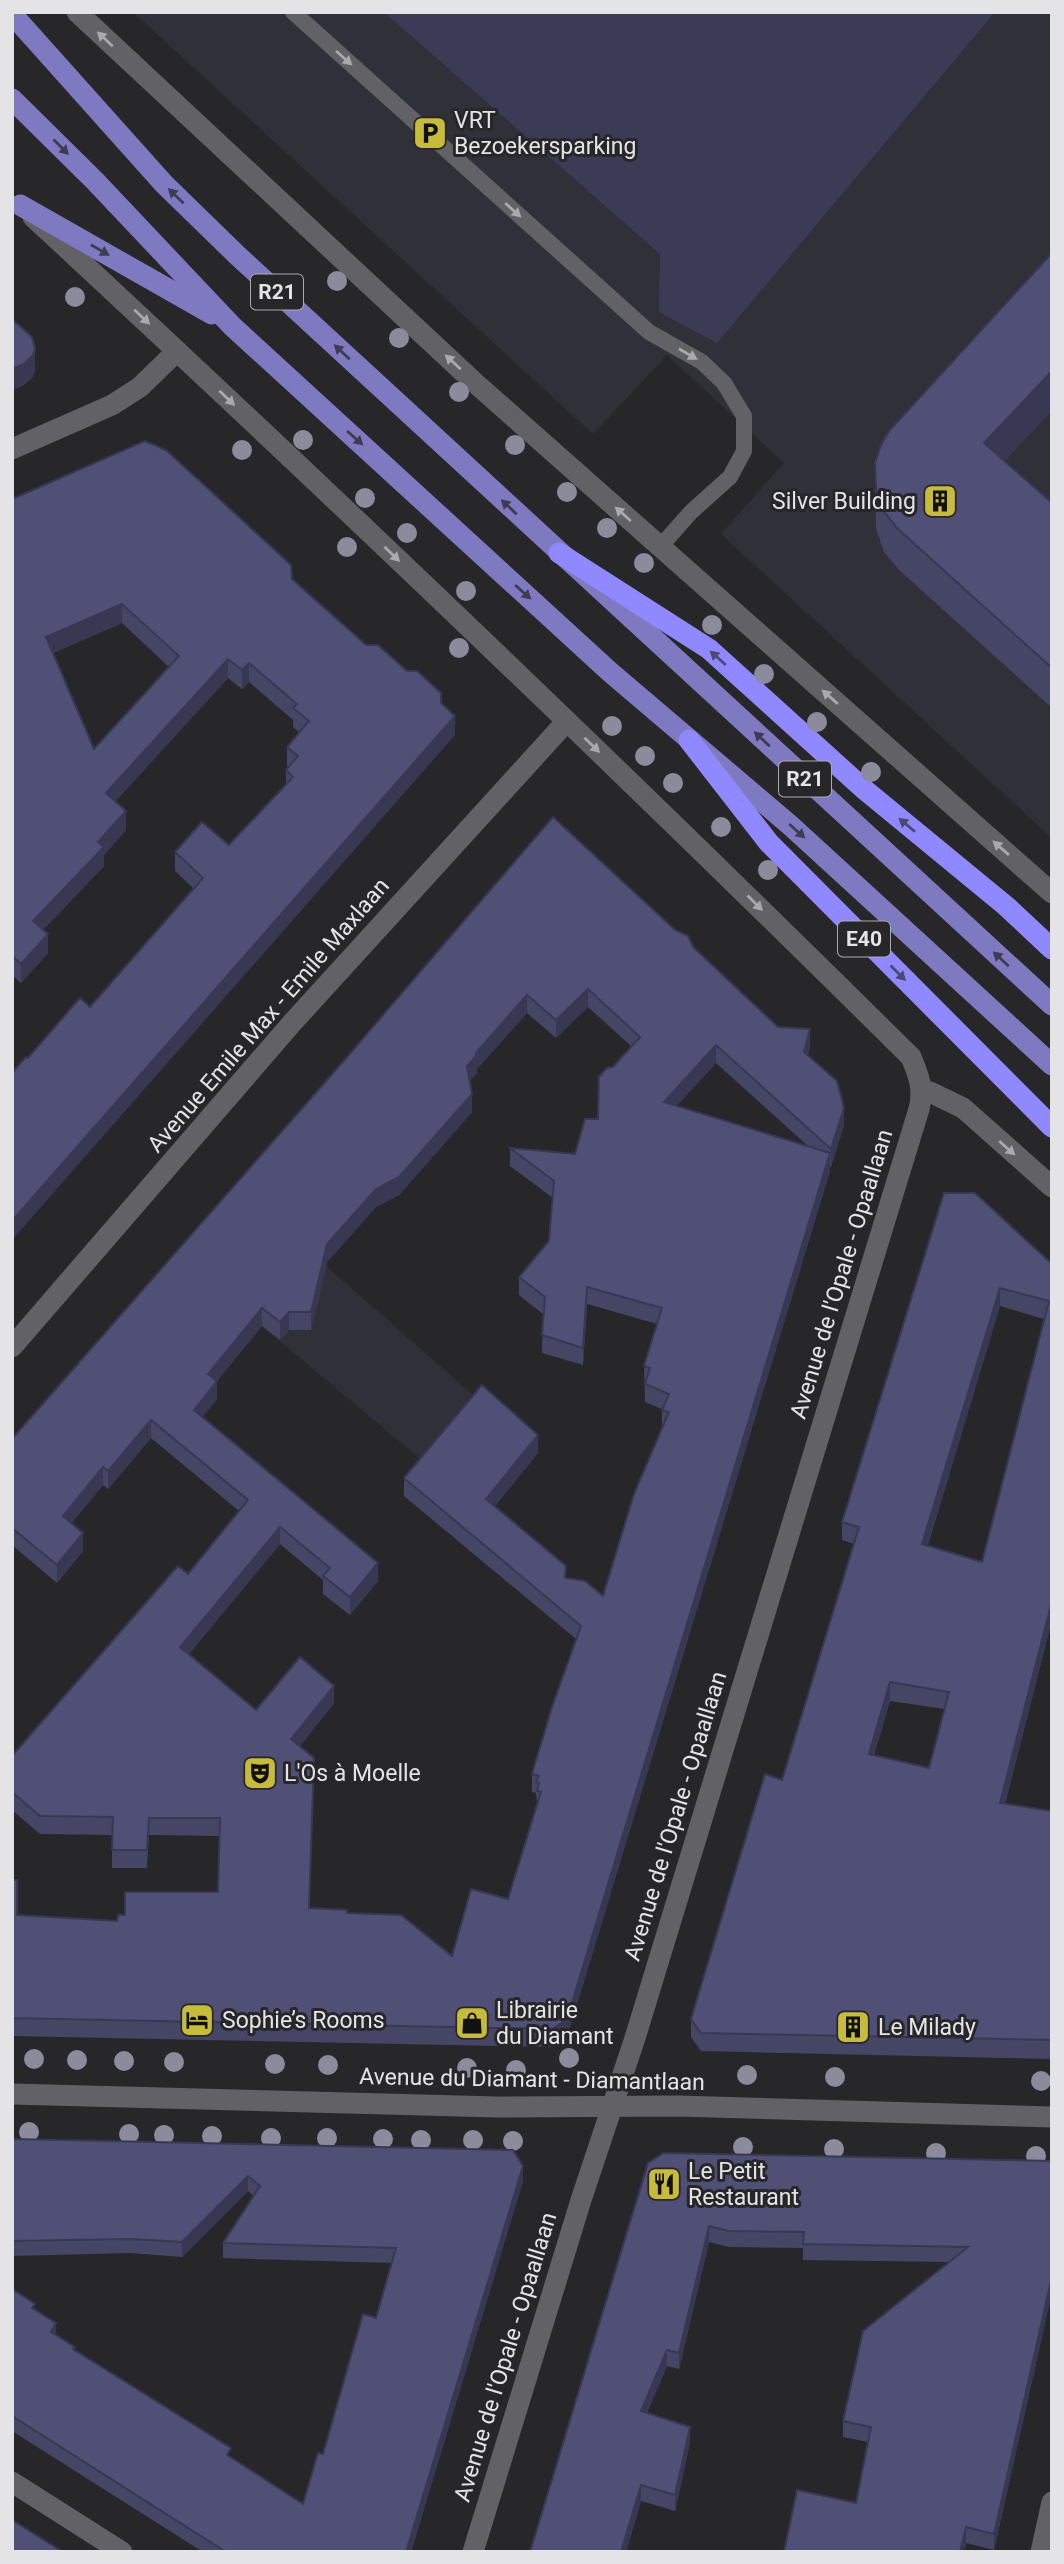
<svg xmlns="http://www.w3.org/2000/svg" width="1064" height="2564" viewBox="0 0 1064 2564" font-family="Roboto,sans-serif">
	<rect width="100%" height="100%" fill="#27272a"/>
	<g fill="#303039">
		<polygon points="133,12 1052,12 1052,838 721,534 784,463 667,355 593,434"/>
		<polygon points="243,1193 482,1403 429,1466 251,1317"/>
	</g>
	<polygon fill="#3b3b55" points="384,12 995,12 717,343 659,312 660,254"/>
	<g fill="none" stroke-linecap="round" stroke-linejoin="round">
		<polyline stroke="#626266" stroke-width="16" points="293,12 649,332 702,362 724,383 744,416 744,451 730,477 691,512 660,547"/>
		<g stroke="#626266" stroke-width="21">
			<path d="M33,217C330,492 623,772 911,1057C919,1076 924,1089 919,1109L635,2038L581,2200L473,2552"/>
			<polyline points="12,449 112,405 140,387 177,351"/>
			<polyline points="923,1095 930,1092 963,1108 1052,1187"/>
			<polyline points="12,1347 292,1023 567,721"/>
			<polyline points="12,2094 497,2107 678,2106 1052,2117"/>
			<polyline points="12,2482 122,2552"/>
			<polyline points="1041,2552 1052,2502"/>
		</g>
		<polyline stroke="#626266" stroke-width="21" points="77,12 474,382 1052,893"/>
		<g stroke="#7e79c1" stroke-width="21">
			<polyline points="12,14 164,184 238,256 1052,1005"/>
			<polyline points="12,99 95,181 232,326 610,672 791,826 1052,1065"/>
			<polyline points="20,205 212,314"/>
		</g>
		<g stroke="#9088fe" stroke-width="21">
			<polyline points="559,553 709,649 865,790 1006,906 1052,949"/>
			<polyline points="689,740 769,843 1052,1127"/>
		</g>
	</g>
	<g fill="#8b8b9c">
		<circle cx="337" cy="281" r="10"/>
		<circle cx="75" cy="297" r="10"/>
		<circle cx="399" cy="338" r="10"/>
		<circle cx="459" cy="392" r="10"/>
		<circle cx="303" cy="440" r="10"/>
		<circle cx="515" cy="445" r="10"/>
		<circle cx="242" cy="450" r="10"/>
		<circle cx="567" cy="492" r="10"/>
		<circle cx="365" cy="498" r="10"/>
		<circle cx="607" cy="528" r="10"/>
		<circle cx="407" cy="533" r="10"/>
		<circle cx="347" cy="547" r="10"/>
		<circle cx="644" cy="563" r="10"/>
		<circle cx="466" cy="591" r="10"/>
		<circle cx="712" cy="625" r="10"/>
		<circle cx="459" cy="648" r="10"/>
		<circle cx="764" cy="674" r="10"/>
		<circle cx="817" cy="722" r="10"/>
		<circle cx="612" cy="726" r="10"/>
		<circle cx="645" cy="756" r="10"/>
		<circle cx="871" cy="772" r="10"/>
		<circle cx="673" cy="783" r="10"/>
		<circle cx="721" cy="827" r="10"/>
		<circle cx="768" cy="870" r="10"/>
		<circle cx="569" cy="2058" r="10"/>
		<circle cx="34" cy="2059" r="10"/>
		<circle cx="77" cy="2060" r="10"/>
		<circle cx="124" cy="2061" r="10"/>
		<circle cx="174" cy="2062" r="10"/>
		<circle cx="275" cy="2064" r="10"/>
		<circle cx="328" cy="2065" r="10"/>
		<circle cx="467" cy="2068" r="10"/>
		<circle cx="516" cy="2070" r="10"/>
		<circle cx="747" cy="2075" r="10"/>
		<circle cx="835" cy="2077" r="10"/>
		<circle cx="1041" cy="2081" r="10"/>
		<circle cx="29" cy="2132" r="10"/>
		<circle cx="129" cy="2134" r="10"/>
		<circle cx="164" cy="2135" r="10"/>
		<circle cx="212" cy="2136" r="10"/>
		<circle cx="271" cy="2138" r="10"/>
		<circle cx="327" cy="2138" r="10"/>
		<circle cx="383" cy="2139" r="10"/>
		<circle cx="421" cy="2140" r="10"/>
		<circle cx="473" cy="2140" r="10"/>
		<circle cx="513" cy="2141" r="10"/>
		<circle cx="743" cy="2147" r="10"/>
		<circle cx="834" cy="2149" r="10"/>
		<circle cx="936" cy="2153" r="10"/>
		<circle cx="1036" cy="2156" r="10"/>
	</g>
	<g fill="#454566" fill-rule="evenodd">
		<polygon points="1005,461 1052,503 1052,708 898,569 884,552 876,529 875,463"/>
		<path d="M12,499L292,579L366,645L441,703L455,735L28,1058L90,1007L194,889L175,871V852L229,845L286,785V770L289,767L287,766V747L299,732L293,727V720L249,682L242,689L228,678L115,801L126,830L104,855V866L43,930L48,953L21,983L12,975ZM122,623L169,667L94,749L53,653Z"/>
		<path d="M553,817L778,1027L810,1047L808,1055L844,1125L831,1167L830,1166V1171L567,2037L553,2047L12,2036V1880L17,1915L117,1921L125,1915L218,1892L220,1836L149,1835L147,1868H112V1835L40,1834L12,1810V1756L188,1574L239,1511L151,1438L108,1489L103,1485L71,1523L83,1551L57,1583L12,1545V1439L342,1063ZM588,1007L631,1046L613,1067L598,1119L575,1154L510,1148V1166L553,1198L549,1241L519,1277V1295L543,1314L542,1353L583,1365L587,1304L657,1324L644,1366L645,1402L662,1409V1428L603,1596L566,1578L495,1506L538,1453L404,1478V1496L576,1639L532,1774V1792L536,1793L537,1804L508,1899L452,1956L347,1913L310,1908L300,1746L334,1703L256,1710L189,1654L280,1544L323,1580V1594L350,1615L378,1581L202,1417L217,1399V1381L262,1326L280,1340L289,1330H311L327,1262L376,1207L399,1195L472,1112L470,1081L477,1073V1069L527,1013L556,1038ZM716,1063L809,1147L676,1106Z"/>
		<path d="M975,1193L1052,1264V1620L1005,1804L1052,1811V2059L701,2051L691,2037V2019L782,1780L854,1544L842,1540V1522ZM1000,1306L1044,1319L982,1562L928,1545ZM890,1701L944,1709L929,1768L874,1755Z"/>
		<polygon points="12,2139 523,2181 411,2552 203,2552 12,2431 12,2289 35,2310 56,2335 75,2350 231,2458 303,2504 376,2318 392,2263 223,2258 223,2243 254,2196 248,2191 182,2257 131,2253 12,2256"/>
		<polygon points="1052,2161 1052,2292 994,2550 966,2543 964,2552 784,2552 856,2503 868,2442 843,2437 843,2421 949,2262 803,2260 803,2248 729,2247 709,2242 679,2369 667,2366 647,2413 690,2443 675,2511 641,2501 626,2552 530,2552 648,2163"/>
	</g>
	<g fill="#383853">
		<polygon points="35,349 35,371 33,377 24,385 12,391 12,369"/>
		<polygon points="1052,371 1052,411 984,483 984,443"/>
		<polygon points="122,604 122,623 46,656 46,637"/>
		<polygon points="228,659 228,678 106,812 106,793"/>
		<polygon points="249,663 249,682 242,689 242,670"/>
		<polygon points="455,716 455,735 12,1240 12,1221"/>
		<polygon points="126,811 126,830 104,855 104,866 33,940 33,921 98,842"/>
		<polygon points="48,934 48,953 21,983 21,964"/>
		<polygon points="588,989 588,1007 556,1038 556,1020"/>
		<polygon points="527,995 527,1013 477,1069 477,1073 467,1084 467,1066 476,1053"/>
		<polygon points="810,1029 810,1047 804,1070 804,1052"/>
		<polygon points="716,1045 716,1063 664,1120 664,1102"/>
		<polygon points="472,1094 472,1112 399,1195 376,1207 327,1262 311,1330 311,1312 327,1244 376,1189"/>
		<polygon points="844,1108 844,1125 831,1167 831,1149"/>
		<polygon points="830,1153 830,1171 567,2037 553,2047 553,2029"/>
		<polygon points="587,1287 587,1304 583,1365 583,1348"/>
		<polygon points="1000,1288 1000,1306 922,1563 922,1544"/>
		<polygon points="262,1308 262,1326 208,1392 208,1374"/>
		<polygon points="289,1312 289,1330 280,1340 280,1322"/>
		<polygon points="217,1381 217,1399 194,1428 194,1410"/>
		<polygon points="151,1420 151,1438 108,1489 108,1471"/>
		<polygon points="538,1435 538,1453 486,1517 486,1499"/>
		<polygon points="103,1467 103,1485 63,1534 63,1516"/>
		<polygon points="280,1527 280,1544 180,1665 180,1647"/>
		<polygon points="83,1533 83,1551 57,1583 57,1565"/>
		<polygon points="378,1563 378,1581 350,1615 350,1597"/>
		<polygon points="1052,1601 1052,1620 1000,1822 1000,1803"/>
		<polygon points="890,1682 890,1701 869,1772 869,1754"/>
		<polygon points="334,1686 334,1703 291,1757 291,1739"/>
		<polygon points="523,2166 523,2181 411,2552 406,2552"/>
		<polygon points="248,2176 248,2191 182,2257 182,2242"/>
		<polygon points="709,2226 709,2242 679,2369 679,2353"/>
		<polygon points="1052,2276 1052,2292 994,2550 994,2534"/>
		<polygon points="56,2323 56,2338 51,2332"/>
		<polygon points="667,2350 667,2366 641,2427 641,2411"/>
		<polygon points="690,2427 690,2443 675,2511 675,2495"/>
		<polygon points="641,2485 641,2501 626,2552 621,2552"/>
		<polygon points="966,2527 966,2543 964,2552 960,2552"/>
	</g>
	<g fill="#505077" stroke="#383853" stroke-width="2" fill-rule="evenodd">
		<polygon points="1052,253 1052,371 984,443 1052,503 1052,668 898,529 884,512 876,489 875,463 881,445 889,431"/>
		<polygon points="12,319 32,337 35,349 33,355 24,364 12,369"/>
		<path d="M145,441L166,450L291,565L292,579L366,645H378L407,671H417L441,693V703L455,716L12,1221V1073L26,1057L28,1058L80,998L90,1007L203,878L175,852L202,822L229,845L293,777L286,770L298,756L287,747L309,721L293,708L297,704L249,663L242,670L228,659L106,793L126,811L98,842L104,847L33,921L48,934L21,964L12,956V499ZM122,604L179,656L94,749L46,637Z"/>
		<path d="M553,817L675,930L688,936L693,947L778,1027L810,1029L804,1052L837,1081L844,1108L831,1149L716,1045L664,1102L830,1153L567,2019L553,2029L12,2018V1880H17V1915L117,1921L118,1915H125V1892H218L220,1818H149L147,1850H112L113,1817L40,1816L12,1792V1756L178,1566L188,1574L248,1500L151,1420L108,1471L103,1467L63,1516L83,1533L57,1565L12,1528V1439L342,1063ZM588,989L640,1037L613,1067L607,1068L599,1077L598,1119H585L575,1154L510,1148L554,1181L549,1241L519,1277L545,1297L542,1335L583,1348L587,1287L662,1308L644,1366L650,1368L645,1384L669,1394L662,1410L669,1412L634,1494L603,1596L585,1581L565,1578L566,1566L486,1499L538,1435L482,1385L404,1478L581,1626L552,1707L532,1774L539,1776L536,1782L539,1783L537,1791L541,1792L508,1899L471,1889L452,1956L401,1915L347,1913V1910L309,1908L314,1758L291,1739L334,1686L300,1657L256,1710L180,1647L280,1527L330,1568L323,1576L350,1597L378,1563L194,1410L217,1381L208,1374L262,1308L280,1322L289,1312H311L327,1244L376,1189L399,1177L472,1094L467,1066L477,1055L476,1053L527,995L556,1020Z"/>
		<path d="M944,1193H975L1052,1264V1601L1000,1803L1052,1811V2040L701,2033L691,2019L765,1774L782,1780L859,1527L842,1522ZM1000,1288L1049,1301L982,1562L922,1544ZM890,1682L949,1692L929,1768L869,1754Z"/>
		<polygon points="12,2139 513,2150 523,2166 406,2552 226,2552 12,2416 12,2289 35,2304 32,2308 56,2323 51,2332 75,2347 73,2349 231,2448 227,2455 303,2504 318,2453 323,2454 363,2314 376,2318 396,2248 223,2243 260,2186 248,2176 182,2242 131,2239 12,2241"/>
		<polygon points="664,2153 1052,2161 1052,2276 994,2534 966,2527 960,2552 784,2552 797,2490 856,2503 871,2427 843,2421 863,2331 968,2247 803,2244 804,2232 729,2231 709,2226 679,2353 667,2350 641,2411 690,2427 675,2495 641,2485 621,2552 530,2552 648,2163"/>
		<polygon points="12,2520 63,2552 12,2552"/>
	</g>
	<defs><path id="oneway-solid" d="M-6-.8H1V-3.2L6.5 0L1 3.2V.8H-6Z" transform="scale(1.75)"/></defs>
	<g fill="#aaaaac">
		<use href="#oneway-solid" transform="translate(105 39) rotate(-137)"/>
		<use href="#oneway-solid" transform="translate(344 58) rotate(42)"/>
		<use href="#oneway-solid" transform="translate(513 210) rotate(42)"/>
		<use href="#oneway-solid" transform="translate(142 317) rotate(43)"/>
		<use href="#oneway-solid" transform="translate(688 354) rotate(30)"/>
		<use href="#oneway-solid" transform="translate(453 362) rotate(-137)"/>
		<use href="#oneway-solid" transform="translate(227 398) rotate(44)"/>
		<use href="#oneway-solid" transform="translate(623 514) rotate(-138)"/>
		<use href="#oneway-solid" transform="translate(392 554) rotate(44)"/>
		<use href="#oneway-solid" transform="translate(830 697) rotate(-139)"/>
		<use href="#oneway-solid" transform="translate(592 745) rotate(44)"/>
		<use href="#oneway-solid" transform="translate(1001 848) rotate(-139)"/>
		<use href="#oneway-solid" transform="translate(755 903) rotate(45)"/>
		<use href="#oneway-solid" transform="translate(1007 1148) rotate(42)"/>
	</g>
	<g fill="#3d3c50">
		<use href="#oneway-solid" transform="translate(61 147) rotate(45)"/>
		<use href="#oneway-solid" transform="translate(176 196) rotate(-136)"/>
		<use href="#oneway-solid" transform="translate(100 250) rotate(30)"/>
		<use href="#oneway-solid" transform="translate(342 352) rotate(-137)"/>
		<use href="#oneway-solid" transform="translate(355 438) rotate(42)"/>
		<use href="#oneway-solid" transform="translate(509 507) rotate(-137)"/>
		<use href="#oneway-solid" transform="translate(523 592) rotate(42)"/>
		<use href="#oneway-solid" transform="translate(762 739) rotate(-137)"/>
		<use href="#oneway-solid" transform="translate(797 831) rotate(42)"/>
		<use href="#oneway-solid" transform="translate(1001 959) rotate(-137)"/>
	</g>
	<g fill="#4c4974">
		<use href="#oneway-solid" transform="translate(718 658) rotate(-138)"/>
		<use href="#oneway-solid" transform="translate(907 825) rotate(-140)"/>
		<use href="#oneway-solid" transform="translate(898 973) rotate(45)"/>
	</g>
	<defs>
		<g id="parking-square" transform="scale(1.75)"><rect x="-9" y="-9" width="18" height="18" rx="4" fill="#c7bb3c" stroke="#27272a"/><path d="M-3.5-5.5H1a3.5 3.5 0 0 1 0 7H-1V5.5H-3.5ZM-1-3.4V-.6H.8a1.4 1.4 0 0 0 0-2.8Z" fill="#111"/></g>
		<g id="building-square" transform="scale(1.75)"><rect x="-9" y="-9" width="18" height="18" rx="4" fill="#c7bb3c" stroke="#27272a"/><path d="M-4-6H4V6H1V3H-1V6H-4ZM-2.5-4.3h1.7v1.8h-1.7ZM.8-4.3h1.7v1.8H.8ZM-2.5-1h1.7V.8h-1.7ZM.8-1h1.7V.8H.8Z" fill="#111"/></g>
		<g id="theatre-square" transform="scale(1.75)"><rect x="-9" y="-9" width="18" height="18" rx="4" fill="#c7bb3c" stroke="#27272a"/><path d="M-5-5.5Q0-4 5-5.5V0Q5 5 0 6Q-5 5-5 0ZM-3.3-2.5H-1v1.5H-3.3ZM1-2.5H3.3v1.5H1ZM-2.8 1Q0 5.5 2.8 1Z" fill="#111"/></g>
		<g id="hotel-square" transform="scale(1.75)"><rect x="-9" y="-9" width="18" height="18" rx="4" fill="#c7bb3c" stroke="#27272a"/><path d="M-6-4.5h1.5V1H6V5H4.5V3h-9V5H-6ZM-4 0a1.8 1.8 0 1 1 3.6 0ZM.5 0V-2.5h3Q6-2.5 6 0Z" fill="#111"/></g>
		<g id="shop-square" transform="scale(1.75)"><rect x="-9" y="-9" width="18" height="18" rx="4" fill="#c7bb3c" stroke="#27272a"/><path d="M-5-2.5h2.3a2.7 3.5 0 0 1 5.4 0H5L5.5 6h-11ZM-1.5-2.5h3a1.5 2.3 0 0 0-3 0Z" fill="#111"/></g>
		<g id="restaurant-square" transform="scale(1.75)"><rect x="-9" y="-9" width="18" height="18" rx="4" fill="#c7bb3c" stroke="#27272a"/><path d="M-5-6h1v4h1v-4h1v4h1v-4h1v5L-1.5 .5V6h-2V.5L-5-1ZM5-6V6H3V1.5H1.5Q1.5-4 5-6Z" fill="#111"/></g>
	</defs>
	<g fill-rule="evenodd">
		<use href="#parking-square" x="430" y="133"/>
		<use href="#building-square" x="940" y="501"/>
		<use href="#theatre-square" x="260" y="1773"/>
		<use href="#hotel-square" x="197" y="2020"/>
		<use href="#shop-square" x="472" y="2023"/>
		<use href="#building-square" x="853" y="2027"/>
		<use href="#restaurant-square" x="664" y="2184"/>
	</g>
	<g text-anchor="middle" stroke-width="6" stroke-linejoin="round" paint-order="stroke">
		<g fill="#27272a" stroke="#ababae" stroke-width="2">
			<rect x="251" y="274.5" width="52" height="35" rx="5"/>
			<rect x="779" y="761.5" width="52" height="35" rx="5"/>
			<rect x="838" y="921.5" width="52" height="35" rx="5"/>
		</g>
		<g font-size="21" font-weight="bold" fill="#e4e4e6">
			<text x="277" y="299">R21</text>
			<text x="805" y="786">R21</text>
			<text x="864" y="946">E40</text>
		</g>
		<g font-size="23" fill="#e4e4e6" stroke="#27272a" text-anchor="start">
			<text x="454" y="128">VRT<tspan x="454" dy="26">Bezoekersparking</tspan></text>
			<text x="916" y="509" text-anchor="end">Silver Building</text>
			<text x="284" y="1781">L'Os à Moelle</text>
			<text x="496" y="2018">Librairie<tspan x="496" dy="26">du Diamant</tspan></text>
			<text x="222" y="2028">Sophie’s Rooms</text>
			<text x="878" y="2035">Le Milady</text>
			<text x="688" y="2179">Le Petit<tspan x="688" dy="26">Restaurant</tspan></text>
		</g>
		<g font-size="23" fill="#e4e4e6" stroke="#27272a">
			<text transform="translate(268 1015) rotate(-49)" y="8">Avenue Emile Max - Emile Maxlaan</text>
			<text transform="translate(841 1274) rotate(-73)" y="8">Avenue de l'Opale - Opaallaan</text>
			<text transform="translate(675 1816) rotate(-73)" y="8">Avenue de l'Opale - Opaallaan</text>
			<text transform="translate(532 2079) rotate(1)" y="8">Avenue du Diamant - Diamantlaan</text>
			<text transform="translate(505 2357) rotate(-73)" y="8">Avenue de l'Opale - Opaallaan</text>
		</g>
	</g>
	<rect width="1064" height="2564" fill="none" stroke="#e4e4e6" stroke-width="28"/>
</svg>
